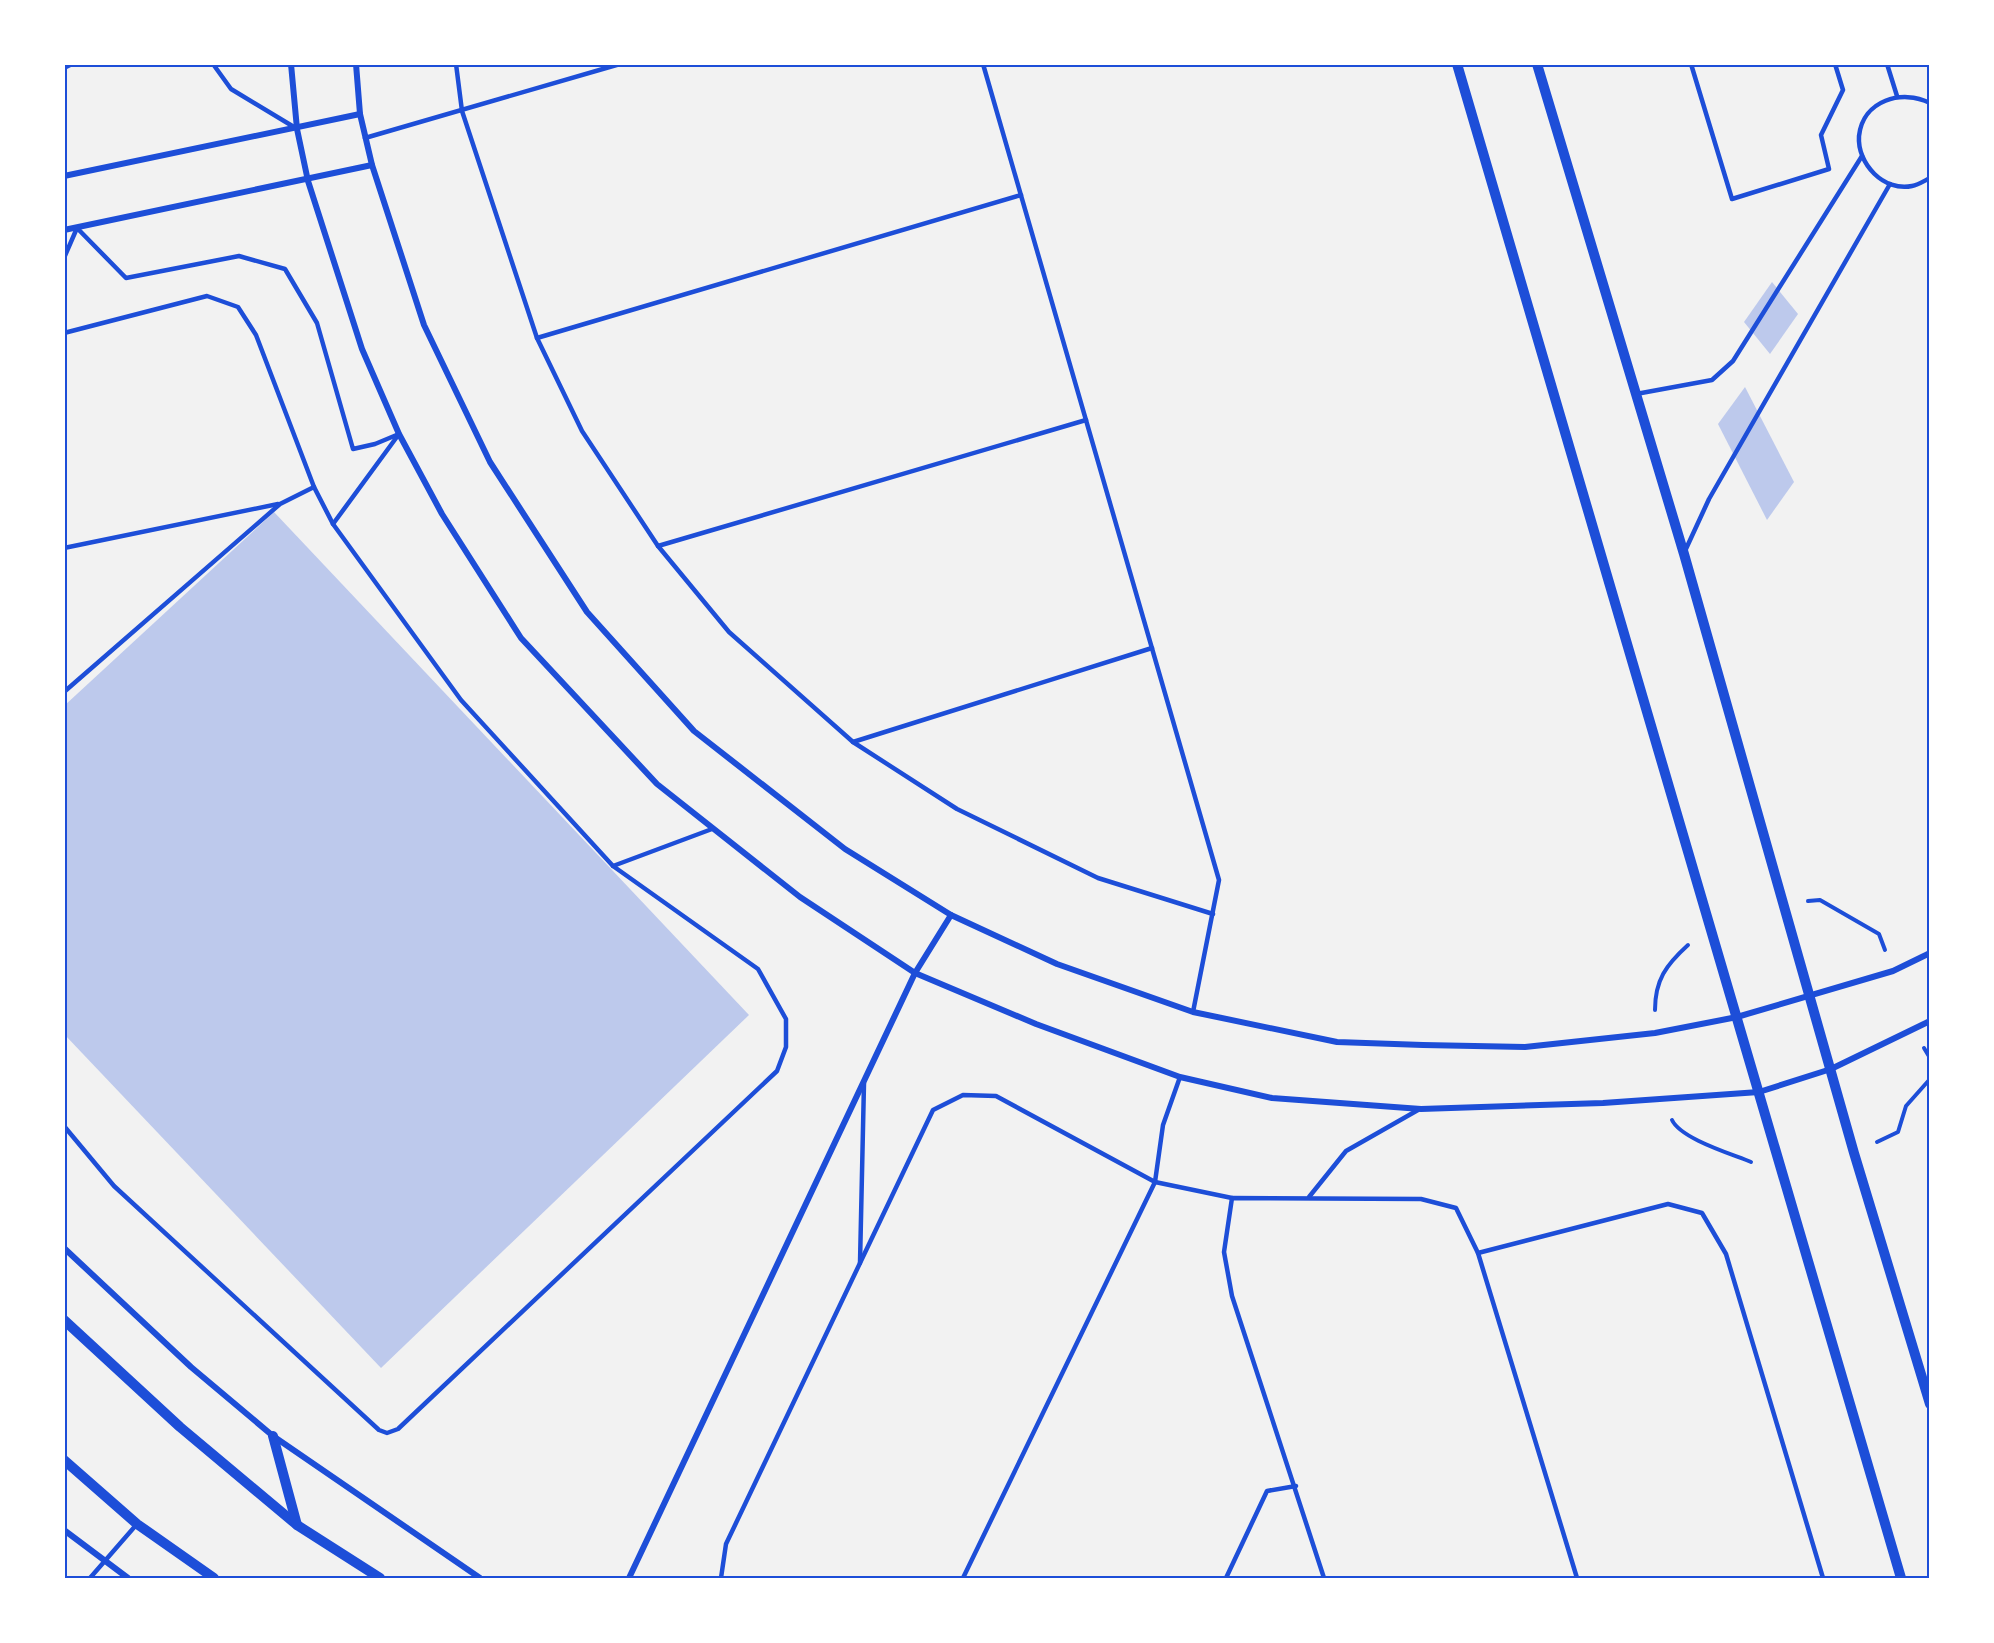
<svg xmlns="http://www.w3.org/2000/svg" width="1994" height="1643" viewBox="0 0 1994 1643" font-family="'Work Sans',sans-serif">
	<rect width="100%" height="100%" fill="#f2f2f2"/>
	<g fill="#bdc9ec">
		<polygon points="1772,282 1798,314 1770,354 1744,322"/>
		<polygon points="1745,387 1794,482 1767,520 1718,424"/>
		<polygon points="274,512 749,1015 381,1368 64,1034 64,706"/>
	</g>
	<g fill="none" stroke-linecap="round" stroke-linejoin="round">
		<g stroke="#1d4ed8" stroke-width="4">
			<polyline points="1808,901 1820,900 1879,934 1885,950"/>
			<path d="M1655,1010C1655,980 1666,965 1688,945"/>
			<polyline points="1924,1048 1930,1058"/>
			<path d="M1672,1120C1681,1139 1732,1154 1751,1162"/>
			<polyline points="1877,1142 1898,1132 1906,1106 1930,1079"/>
		</g>
		<g stroke="#1d4ed8" stroke-width="4.5">
			<polyline points="213,64 231,89 294,127"/>
			<polyline points="456,64 462,111 537,338 582,431 658,546 729,632 853,742 957,809 1098,878 1213,914"/>
			<polyline points="983,64 1219,880 1193,1012"/>
			<polyline points="1691,64 1732,199 1829,169 1821,135 1843,90 1835,64"/>
			<polyline points="1887,64 1897,96"/>
			<polyline points="64,68 72,64"/>
			<path d="M1930,103C1902,89 1863,100 1859,136C1857,164 1884,192 1912,186C1918,185 1924,181 1930,178"/>
			<polyline points="365,138 620,64"/>
			<polyline points="64,258 77,228 126,278 239,256 285,269 317,323 353,449 375,444 399,434"/>
			<polyline points="64,333 207,296 238,307 256,335 314,487 333,524 461,700 613,866 758,969 786,1019 786,1047 777,1071 398,1429 387,1433 379,1430 114,1186 64,1126"/>
			<polyline points="537,338 1021,195"/>
			<polyline points="1636,394 1712,380 1733,361 1862,156"/>
			<polyline points="333,524 399,434"/>
			<polyline points="658,546 1086,420"/>
			<polyline points="64,548 278,504"/>
			<polyline points="1685,551 1709,499 1890,184"/>
			<polyline points="64,692 280,504 314,487"/>
			<polyline points="853,742 1152,648"/>
			<polyline points="613,866 712,829"/>
			<polyline points="1309,1197 1346,1151 1418,1110"/>
			<polyline points="1478,1253 1668,1204 1702,1213 1726,1254 1823,1578"/>
			<polyline points="860,1263 864,1083"/>
			<polyline points="90,1578 137,1524"/>
			<polyline points="721,1578 726,1544 933,1110 963,1095 996,1096 1155,1182 1163,1125 1180,1077"/>
			<polyline points="963,1578 1155,1182 1232,1198"/>
			<polyline points="1226,1578 1267,1491 1296,1486"/>
			<polyline points="1324,1578 1232,1296 1224,1252 1232,1198 1421,1199 1456,1208 1478,1253 1577,1578"/>
		</g>
		<g stroke="#1d4ed8" stroke-width="6">
			<polyline points="291,64 297,129 308,181 362,349 399,434 442,514 521,638 657,784 800,897 915,973 1036,1024 1180,1077 1272,1098 1421,1109 1603,1103 1759,1092 1831,1069 1930,1021"/>
			<polyline points="356,64 360,114 372,165 424,325 490,462 587,612 694,731 845,849 951,915 1057,964 1193,1012 1337,1042 1423,1045 1525,1047 1655,1033 1737,1017 1893,971 1930,953"/>
			<polyline points="64,176 360,114"/>
			<polyline points="64,230 372,165"/>
			<polyline points="64,1248 191,1367 273,1436 480,1578"/>
			<polyline points="64,1530 128,1578"/>
			<polyline points="629,1578 915,973 951,915"/>
		</g>
		<g stroke="#1d4ed8" stroke-width="10">
			<polyline points="1457,64 1901,1578"/>
			<polyline points="1537,64 1684,554 1854,1153 1930,1404"/>
			<polyline points="64,1320 180,1427 297,1525 380,1578"/>
			<polyline points="273,1436 297,1525"/>
			<polyline points="64,1460 137,1524 214,1578"/>
		</g>
	</g>
	<rect width="1994" height="1643" fill="none" stroke="#ffffff" stroke-width="132"/>
	<rect x="66" y="66" width="1862" height="1511" fill="none" stroke="#1d4ed8" stroke-width="2"/>
</svg>
